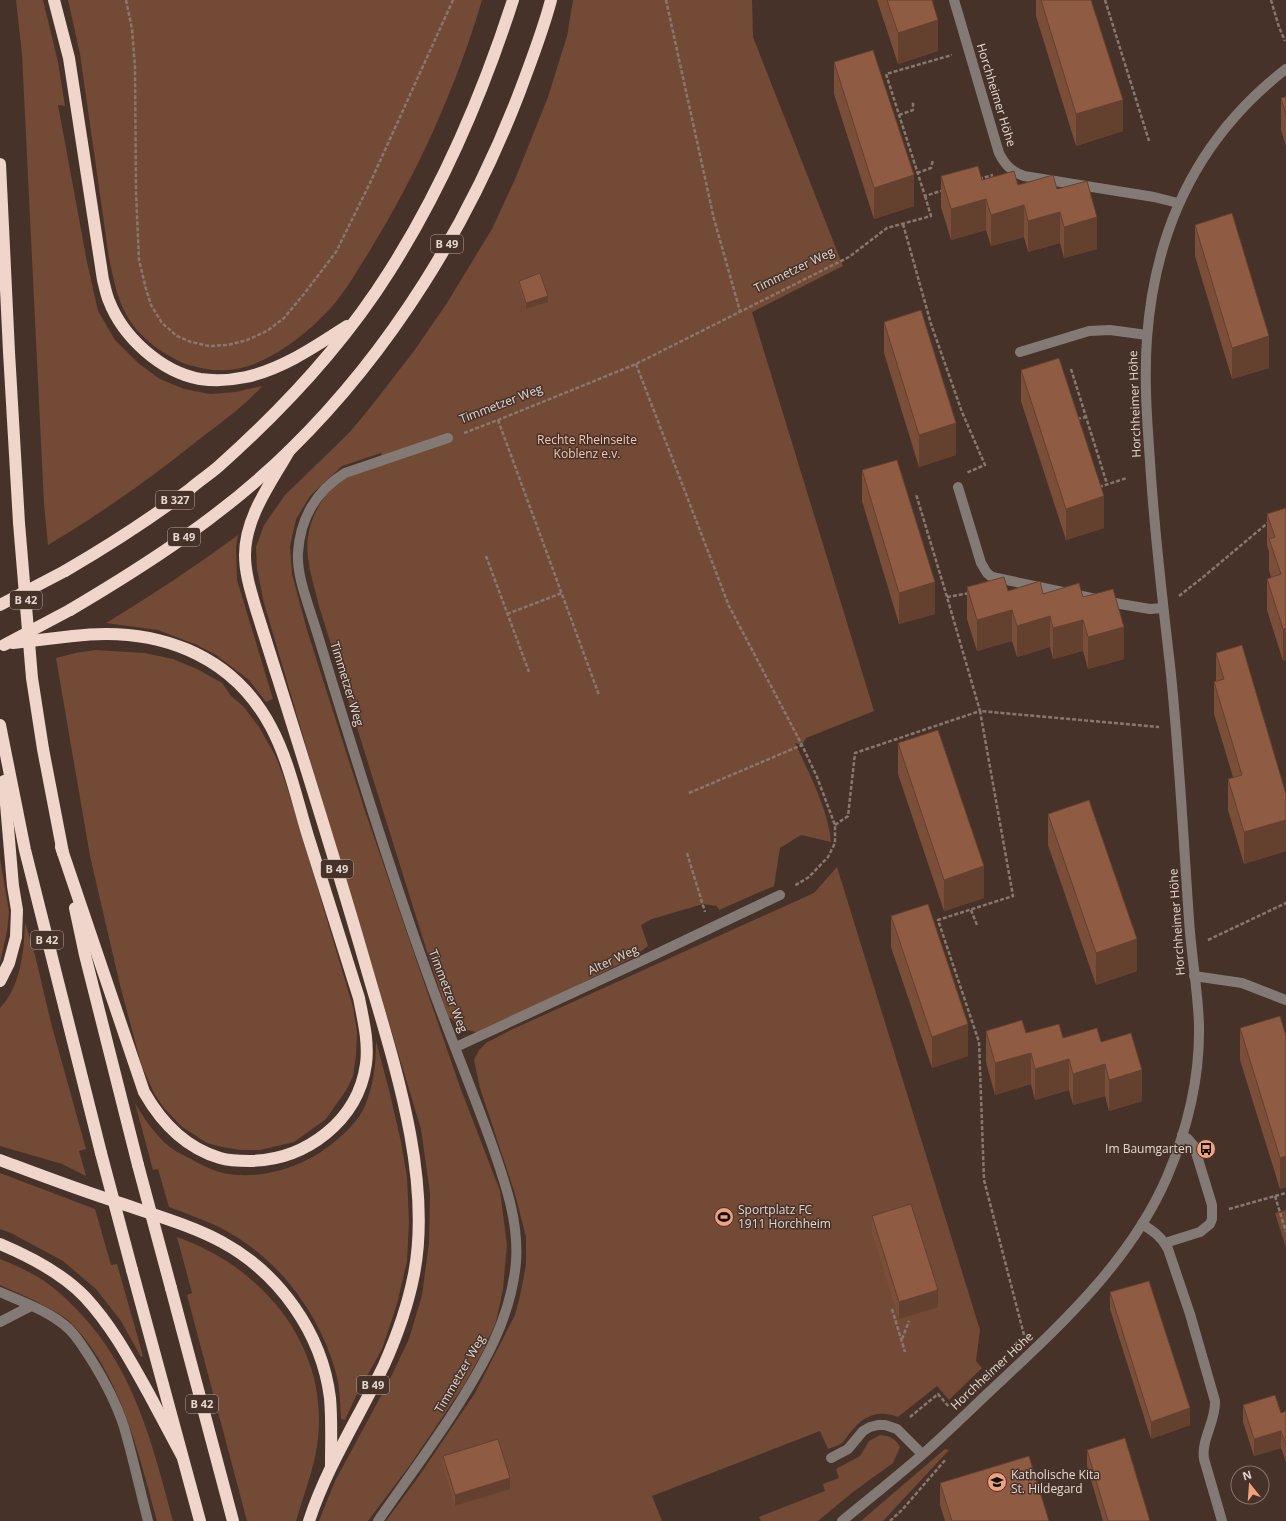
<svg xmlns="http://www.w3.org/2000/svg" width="1286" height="1521" viewBox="0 0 1286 1521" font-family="'Open Sans',sans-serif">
	<rect width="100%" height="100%" fill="#463229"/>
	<g fill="#734a36">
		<path d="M16,0H43L58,62L65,106L58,105L87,262L98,311L115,340L138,363L160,379L184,389L210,394L235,392L262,386C244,407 219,424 197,441C150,479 100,514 48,545L44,504L22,54Z"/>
		<path d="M68,0H482C456,88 417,174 369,252C355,274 342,298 323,316C299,340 261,369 226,370C215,371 204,369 193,366C182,364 171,357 161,351C123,324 118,301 109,258L80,54Z"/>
		<path d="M573,0H752L753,37L843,266L752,312L874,711L806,738L802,745L795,743C809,773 828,809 831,842L801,835L780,848L774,886L719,910L717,906L703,904L652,919L641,925L648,946L632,958L480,1033L463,1029L448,1016L424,942L319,606C315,590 310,574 308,558C304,527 319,496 344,478C352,472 374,467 384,463L381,453L342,466L310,496L296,519L290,546L292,574L307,630L365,811L460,1087L500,1191L507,1245L503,1289L496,1322L483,1351L464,1385L410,1465L368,1521H319L335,1481L388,1383L409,1339L422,1295L429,1243L430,1193L421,1129L315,777L264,603L257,569L256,547L264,525L285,495L349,433L369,409L414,351L447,303L492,229L516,177L548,97L567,36Z"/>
		<path d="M238,535L236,547L237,580L273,699L266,702L249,680L216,655L197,645L158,630L106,623C152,595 196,566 238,535Z"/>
		<polygon points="96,650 144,653 173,659 197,669 222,683 231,696 243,706 259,727 275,755 283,775 294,809 353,1007 357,1032 356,1056 353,1076 347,1089 326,1119 294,1142 260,1150 241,1150 222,1147 207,1143 181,1126 165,1109 155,1095 142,1067 120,985 90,856 56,658 75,653"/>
		<polygon points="0,858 9,912 7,931 0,963"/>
		<path d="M837,867L980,1330L976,1361L982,1368L949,1400L937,1386L898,1417C877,1409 863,1416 850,1433C847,1436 845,1441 842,1443C838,1446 832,1447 828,1449L820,1431L652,1496L662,1521H386L419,1476L475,1393L515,1315L520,1296L526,1265V1237L515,1194L480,1088L474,1060L479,1050L486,1043L513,1029L814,893Z"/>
		<path d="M25,923L35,955L51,1023L86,1149L79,1151L86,1176L62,1164L0,1146V1008C21,986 24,951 25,923Z"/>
		<path d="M376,1041L390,1094L401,1142L407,1177L409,1222L407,1261L397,1304L382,1349L357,1394L345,1420L341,1419C340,1404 340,1387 336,1373C319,1311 276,1255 217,1226C202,1219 185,1213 169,1207L158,1169L153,1170L135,1103C143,1117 152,1130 164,1142C171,1149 181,1154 189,1158C200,1164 211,1170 223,1173C256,1180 293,1170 321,1152C337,1141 357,1124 365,1106C374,1083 376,1065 376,1041Z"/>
		<polygon points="0,1173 95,1209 111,1265 117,1264 143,1356 141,1357 121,1321 96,1289 63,1261 11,1233 0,1229"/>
		<polygon points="1286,1210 1286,1248 1275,1213"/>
		<path d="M177,1237C255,1264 320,1334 319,1421C319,1457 306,1487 296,1521H247L187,1295L192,1293Z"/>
		<path d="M0,1259C13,1264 26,1270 38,1277C54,1287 67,1299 80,1313C135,1371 153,1446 173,1521H157C139,1455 119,1368 68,1320C63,1316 57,1313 52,1310C35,1300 18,1293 0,1285Z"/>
		<path d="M880,1435C890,1436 895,1438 900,1447L893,1463L853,1492L818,1521H761L759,1517L825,1491L823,1484L839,1478L836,1469L860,1456L869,1441Z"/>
		<polygon points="945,1449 949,1450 883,1521 861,1521"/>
	</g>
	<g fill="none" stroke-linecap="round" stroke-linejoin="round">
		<g stroke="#88776f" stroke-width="2.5" stroke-dasharray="4 2" stroke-linecap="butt">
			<polyline points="126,0 132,29 135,67 136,192 139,260 146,289 151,305 162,323 177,336 191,342 209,346 228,345 247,340 267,331 284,318 304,294 336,252 370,183 453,0"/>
			<polyline points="666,0 714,219 740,311"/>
			<polyline points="1105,0 1149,141"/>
			<polyline points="1271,0 1279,27 1285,41"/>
			<polyline points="899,115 913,110 913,102"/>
			<polyline points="917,173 931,168 933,160"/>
			<polyline points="979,179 993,175"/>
			<polyline points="944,190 925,196 886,74 952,55"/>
			<polyline points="903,224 931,324 962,412 985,465 966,473"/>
			<polyline points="636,364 729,606 802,745 817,777 835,825 835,843 828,857 809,877 794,886"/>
			<polyline points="1071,369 1107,484"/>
			<polyline points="1077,419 1086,417"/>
			<polyline points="498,420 599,695"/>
			<polyline points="464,433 498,420 636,364 849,257 887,228 931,216 925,196"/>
			<polyline points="1099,487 1127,478"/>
			<polyline points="486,556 529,672"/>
			<polyline points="1179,596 1202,578 1270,521"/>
			<polyline points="947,597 970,593"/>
			<polyline points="507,614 562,593"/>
			<polyline points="689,793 802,745"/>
			<polyline points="835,825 848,816 855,753 980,711 947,597 916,494"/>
			<polyline points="687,853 705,912"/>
			<polyline points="971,910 977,925"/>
			<polyline points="1208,940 1286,903"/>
			<polyline points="1275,1196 1286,1232"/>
			<polyline points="1229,1209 1286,1193"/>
			<polyline points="892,1309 905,1352"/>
			<polyline points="1024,1335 984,1180 979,1042 938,920 1013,896 980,711 1159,727"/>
			<polyline points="902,1339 909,1321"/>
			<polyline points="910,1417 938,1394 949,1407"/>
			<polyline points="890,1521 902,1510 946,1459"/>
		</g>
		<g stroke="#847a75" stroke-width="10">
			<path d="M954,0L999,153C1005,165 1011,171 1024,176L1154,197L1178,203"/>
			<polyline points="1020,352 1089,331 1110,330 1147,335"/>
			<polyline points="958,487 981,563 987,573 992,577 1120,604 1150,609 1163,608"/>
			<polyline points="1194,976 1242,983 1286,1000"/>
			<polyline points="456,1047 654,955 780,895"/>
			<path d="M1142,1224C1153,1231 1162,1237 1168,1249L1190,1314L1215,1401C1216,1421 1201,1439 1204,1459L1222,1521"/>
			<polyline points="1165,1243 1200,1232 1210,1224 1212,1219 1212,1205 1194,1146 1188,1139 1182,1135"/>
			<path d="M0,1292C23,1302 51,1312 69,1329C77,1337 83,1347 89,1356C103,1378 116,1402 124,1427C133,1458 140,1490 148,1521"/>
			<polyline points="0,1322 31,1306"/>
			<polyline points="831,1458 848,1449 863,1431 870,1427 878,1425 885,1425 897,1429 922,1454"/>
			<path d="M378,1521C403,1485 429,1450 453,1413C483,1366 511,1319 516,1262C519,1221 505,1183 492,1145C476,1100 458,1056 441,1011C401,904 367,795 333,685C326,662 319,638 311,614C305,595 297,574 298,553C300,519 316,491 345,473L448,438"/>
			<path d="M842,1521C870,1498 898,1476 924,1453C951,1429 976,1404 1002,1380C1066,1320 1132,1258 1167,1177C1187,1130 1200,1077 1199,1025C1198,990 1191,954 1189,919C1183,834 1179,750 1170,665C1162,597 1154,529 1150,461C1147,420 1144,379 1147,338C1155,228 1198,137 1286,69"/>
		</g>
		<g stroke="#efd5ca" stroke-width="12">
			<path d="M54,0L69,58L103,280C105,287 106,294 109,301C123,337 161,372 200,379C214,381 232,380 246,377C283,369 316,346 347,326"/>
			<polyline points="0,164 9,352 19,523 32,678 43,749 63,853"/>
			<path d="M289,451C271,483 245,517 245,555C245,574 251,592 256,609C293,727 331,845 365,963C392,1057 433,1176 414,1274C408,1305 397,1336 384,1365C359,1417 327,1466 309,1521"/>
			<path d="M65,571C108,546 150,519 190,489C199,481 210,474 219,466C283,409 343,345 389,272C443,187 482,96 513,0"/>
			<path d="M70,610C148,564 225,514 290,450C392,350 469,224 520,91C531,61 543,31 551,0"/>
			<polyline points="0,725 25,850 101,1153"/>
			<path d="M61,847L144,1092C161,1122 186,1148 220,1158C230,1161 241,1161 250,1161C306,1160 358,1121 366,1064C369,1042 363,1019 359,998C342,944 325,890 308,836C297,800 289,761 271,727C231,652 154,626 73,636"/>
			<polyline points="75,908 85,955 138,1165"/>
			<polyline points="0,981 9,963 16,937 17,910 13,886 4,781"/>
			<path d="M0,1160C40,1175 79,1190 120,1203C154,1215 190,1225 222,1242C279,1273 322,1333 330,1398C332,1420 331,1442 331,1465"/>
			<path d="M0,1244C31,1257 62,1273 85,1297C112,1326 130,1360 149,1394C160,1415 171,1435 182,1456"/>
			<polyline points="132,1270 200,1521"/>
			<polyline points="171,1288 233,1521"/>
		</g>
		<g stroke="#efd5ca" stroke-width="12">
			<polyline points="0,605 65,571"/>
			<polyline points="13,643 73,636"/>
			<polyline points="4,645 70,610"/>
			<polyline points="101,1153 132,1270"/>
			<polyline points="138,1165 171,1288"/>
		</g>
	</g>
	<g fill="#7b4e3a">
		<polygon points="877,0 932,0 938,51 898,64"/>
		<polygon points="1036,0 1091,0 1123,131 1076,146 1036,16"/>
		<polygon points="834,62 914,206 874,219 834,94"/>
		<polygon points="1281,98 1286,115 1286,146 1281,130"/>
		<polygon points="941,176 982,180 1057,189 1097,249 1064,258 1060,243 1028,252 1024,237 991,246 986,230 951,240 941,207"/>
		<polygon points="1195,225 1269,368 1232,379 1195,256"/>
		<polygon points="519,281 548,302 526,309 519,286"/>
		<polygon points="884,322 956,455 919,467 884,353"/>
		<polygon points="1021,370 1104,528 1066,540 1021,401"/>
		<polygon points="862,470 935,614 899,624 862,501"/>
		<polygon points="1286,508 1283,661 1267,610 1267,579 1271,577 1269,570 1269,552 1267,545 1267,514"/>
		<polygon points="967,587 1083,597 1124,659 1088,669 1083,651 1053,659 1050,647 1017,657 1012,641 977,651 967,619"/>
		<polygon points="1216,653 1286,794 1286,851 1244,864 1228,810 1228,779 1233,777 1214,714 1214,682 1216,682"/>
		<polygon points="898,743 984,898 944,911 898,774"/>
		<polygon points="1048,814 1137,971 1096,985 1048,845"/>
		<polygon points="891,916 968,1056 932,1068 891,947"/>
		<polygon points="1240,1028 1286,1036 1286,1187 1280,1189 1240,1060"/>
		<polygon points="986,1031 1026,1033 1101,1042 1142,1101 1109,1111 1105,1096 1073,1105 1069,1090 1035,1100 1031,1084 995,1095 986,1062"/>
		<polygon points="872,1216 938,1307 899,1319 872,1233"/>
		<polygon points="1110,1292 1190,1425 1151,1439 1110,1309"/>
		<polygon points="1243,1405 1281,1413 1286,1411 1286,1462 1281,1448 1254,1456 1243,1422"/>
		<polygon points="1087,1450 1150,1521 1103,1521 1087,1466"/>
		<polygon points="443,1456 510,1489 455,1506 443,1467"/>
		<polygon points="940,1483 1049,1521 945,1521 940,1505"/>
	</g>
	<g fill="#64402f">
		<polygon points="938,20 938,51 898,64 898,33"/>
		<polygon points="1123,100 1123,131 1076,146 1076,114"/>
		<polygon points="914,175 914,206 874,219 874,188"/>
		<polygon points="986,199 986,230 951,240 951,209"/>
		<polygon points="1024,205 1024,237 991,246 991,215"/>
		<polygon points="1060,212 1060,243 1028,252 1028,221"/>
		<polygon points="1097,217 1097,249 1064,258 1064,227"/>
		<polygon points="548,296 548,302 526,309 526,303"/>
		<polygon points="1269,336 1269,368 1232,379 1232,348"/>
		<polygon points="956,423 956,455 919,467 919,435"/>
		<polygon points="1104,496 1104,528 1066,540 1066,509"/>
		<polygon points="935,582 935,614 899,624 899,593"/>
		<polygon points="1012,610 1012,641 977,651 977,620"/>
		<polygon points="1050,616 1050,647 1017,657 1017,626"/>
		<polygon points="1083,620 1083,651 1053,659 1053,628"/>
		<polygon points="1124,627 1124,659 1088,669 1088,637"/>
		<polygon points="1283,629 1286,629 1286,660 1283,661"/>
		<polygon points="1286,820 1286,851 1244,864 1244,832"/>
		<polygon points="984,866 984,898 944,911 944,880"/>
		<polygon points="1137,939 1137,971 1096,985 1096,953"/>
		<polygon points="968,1024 968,1056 932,1068 932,1037"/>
		<polygon points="1031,1053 1031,1084 995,1095 995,1063"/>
		<polygon points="1069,1059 1069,1090 1035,1100 1035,1069"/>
		<polygon points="1105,1064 1105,1096 1073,1105 1073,1074"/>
		<polygon points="1142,1070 1142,1101 1109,1111 1109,1080"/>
		<polygon points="1286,1156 1286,1187 1280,1189 1280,1158"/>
		<polygon points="938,1290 938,1307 899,1319 899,1302"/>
		<polygon points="1190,1408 1190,1425 1151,1439 1151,1422"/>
		<polygon points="1281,1431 1281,1448 1254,1456 1254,1439"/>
		<polygon points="510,1478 510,1489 455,1506 455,1495"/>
	</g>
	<g fill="#8f5b43" stroke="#64402f">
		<polygon points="887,0 932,0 938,20 898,33"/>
		<polygon points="1041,0 1091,0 1123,100 1076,114"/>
		<polygon points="873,50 914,175 874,188 834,62"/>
		<polygon points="1286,97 1286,115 1281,98"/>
		<polygon points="978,166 982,180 1014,171 1018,185 1053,175 1057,189 1087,181 1097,217 1064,227 1060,212 1028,221 1024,205 991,215 986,199 951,209 941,176"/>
		<polygon points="1232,213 1269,336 1232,348 1195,225"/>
		<polygon points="540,273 548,296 526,303 519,281"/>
		<polygon points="921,310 956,423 919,435 884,322"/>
		<polygon points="1059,358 1104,496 1066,509 1021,370"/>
		<polygon points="897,460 935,582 899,593 862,470"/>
		<polygon points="1286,508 1286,629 1283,629 1267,579 1281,574 1269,539 1275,537 1267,514"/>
		<polygon points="1004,577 1008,591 1040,581 1043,594 1079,583 1083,597 1113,589 1124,627 1088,637 1083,620 1053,628 1050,616 1017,626 1012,610 977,620 967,587"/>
		<polygon points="1242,645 1286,794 1286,820 1244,832 1228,779 1242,775 1214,682 1224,679 1216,653"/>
		<polygon points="938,730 984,866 944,880 898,743"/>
		<polygon points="1089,800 1137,939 1096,953 1048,814"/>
		<polygon points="928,904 968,1024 932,1037 891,916"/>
		<polygon points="1280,1016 1286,1036 1286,1156 1280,1158 1240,1028"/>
		<polygon points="1022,1020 1026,1033 1059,1024 1063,1038 1097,1028 1101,1042 1131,1033 1142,1070 1109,1080 1105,1064 1073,1074 1069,1059 1035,1069 1031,1053 995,1063 986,1031"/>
		<polygon points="911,1204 938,1290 899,1302 872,1216"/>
		<polygon points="1149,1281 1190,1408 1151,1422 1110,1292"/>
		<polygon points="1275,1395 1281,1413 1286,1411 1286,1445 1281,1431 1254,1439 1243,1405"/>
		<polygon points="1125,1438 1150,1521 1108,1521 1087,1450"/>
		<polygon points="498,1439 510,1478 455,1495 443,1456"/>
		<polygon points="1029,1456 1049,1521 952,1521 940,1483"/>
	</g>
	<defs>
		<g id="bus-disc" transform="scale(1)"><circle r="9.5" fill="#f1a17c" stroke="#463229"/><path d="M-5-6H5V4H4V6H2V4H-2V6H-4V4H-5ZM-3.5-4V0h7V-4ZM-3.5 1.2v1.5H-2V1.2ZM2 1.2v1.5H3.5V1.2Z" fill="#111"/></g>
		<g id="stadium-disc" transform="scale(1)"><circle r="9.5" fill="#f1a17c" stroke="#463229"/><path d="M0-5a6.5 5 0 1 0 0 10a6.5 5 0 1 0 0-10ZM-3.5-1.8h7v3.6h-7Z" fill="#111"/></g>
		<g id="school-disc" transform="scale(1)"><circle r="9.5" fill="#f1a17c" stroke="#463229"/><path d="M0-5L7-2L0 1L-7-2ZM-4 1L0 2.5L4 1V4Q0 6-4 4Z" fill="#111"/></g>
	</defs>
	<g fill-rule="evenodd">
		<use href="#bus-disc" x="1206" y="1149"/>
		<use href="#stadium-disc" x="724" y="1217"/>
		<use href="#school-disc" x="997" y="1482"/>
	</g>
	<g text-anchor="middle" stroke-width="3" stroke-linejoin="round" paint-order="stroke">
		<g fill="#463229" stroke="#b5a69f" stroke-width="1">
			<rect x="431" y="235" width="32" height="18" rx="3"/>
			<rect x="156" y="491" width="38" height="18" rx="3"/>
			<rect x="168" y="528" width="32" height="18" rx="3"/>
			<rect x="10" y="591" width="32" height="18" rx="3"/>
			<rect x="321" y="860" width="32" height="18" rx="3"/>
			<rect x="31" y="931" width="32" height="18" rx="3"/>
			<rect x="357" y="1376" width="32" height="18" rx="3"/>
			<rect x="186" y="1395" width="32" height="18" rx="3"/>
		</g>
		<g font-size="11" font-weight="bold" fill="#e4d7d1">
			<text x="447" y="248">B 49</text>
			<text x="175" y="504">B 327</text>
			<text x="184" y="541">B 49</text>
			<text x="26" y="604">B 42</text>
			<text x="337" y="873">B 49</text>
			<text x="47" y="944">B 42</text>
			<text x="373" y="1389">B 49</text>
			<text x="202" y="1408">B 42</text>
		</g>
		<g font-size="12" fill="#e4d7d1" stroke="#463229">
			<text transform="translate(996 95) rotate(73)" y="4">Horchheimer Höhe</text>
			<text transform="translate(794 270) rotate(-26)" y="4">Timmetzer Weg</text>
			<text transform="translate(501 404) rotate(-21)" y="4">Timmetzer Weg</text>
			<text transform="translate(1135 404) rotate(-92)" y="4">Horchheimer Höhe</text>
			<text transform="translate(347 684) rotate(73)" y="4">Timmetzer Weg</text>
			<text transform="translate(1177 922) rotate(-94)" y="4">Horchheimer Höhe</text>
			<text transform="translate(613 960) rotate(-25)" y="4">Alter Weg</text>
			<text transform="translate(448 991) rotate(69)" y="4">Timmetzer Weg</text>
			<text transform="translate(992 1371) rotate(-43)" y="4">Horchheimer Höhe</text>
			<text transform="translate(460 1374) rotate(-60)" y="4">Timmetzer Weg</text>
		</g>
		<g font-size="12" fill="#fac8b2" stroke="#463229">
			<text x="587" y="444">Rechte Rheinseite<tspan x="587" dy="14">Koblenz e.v.</tspan></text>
		</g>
		<g font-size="12" fill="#e4d7d1" stroke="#463229" text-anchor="start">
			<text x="1192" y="1153" text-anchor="end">Im Baumgarten</text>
			<text x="738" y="1214">Sportplatz FC<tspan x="738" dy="14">1911 Horchheim</tspan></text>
			<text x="1011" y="1479">Katholische Kita<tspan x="1011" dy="14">St. Hildegard</tspan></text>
		</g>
	</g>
	<g transform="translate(1250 1485) rotate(343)"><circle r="19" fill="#463229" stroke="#85746c"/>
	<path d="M0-3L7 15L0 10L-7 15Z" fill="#f1a17c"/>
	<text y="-6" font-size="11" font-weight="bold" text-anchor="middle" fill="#e4d7d1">N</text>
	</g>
</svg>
